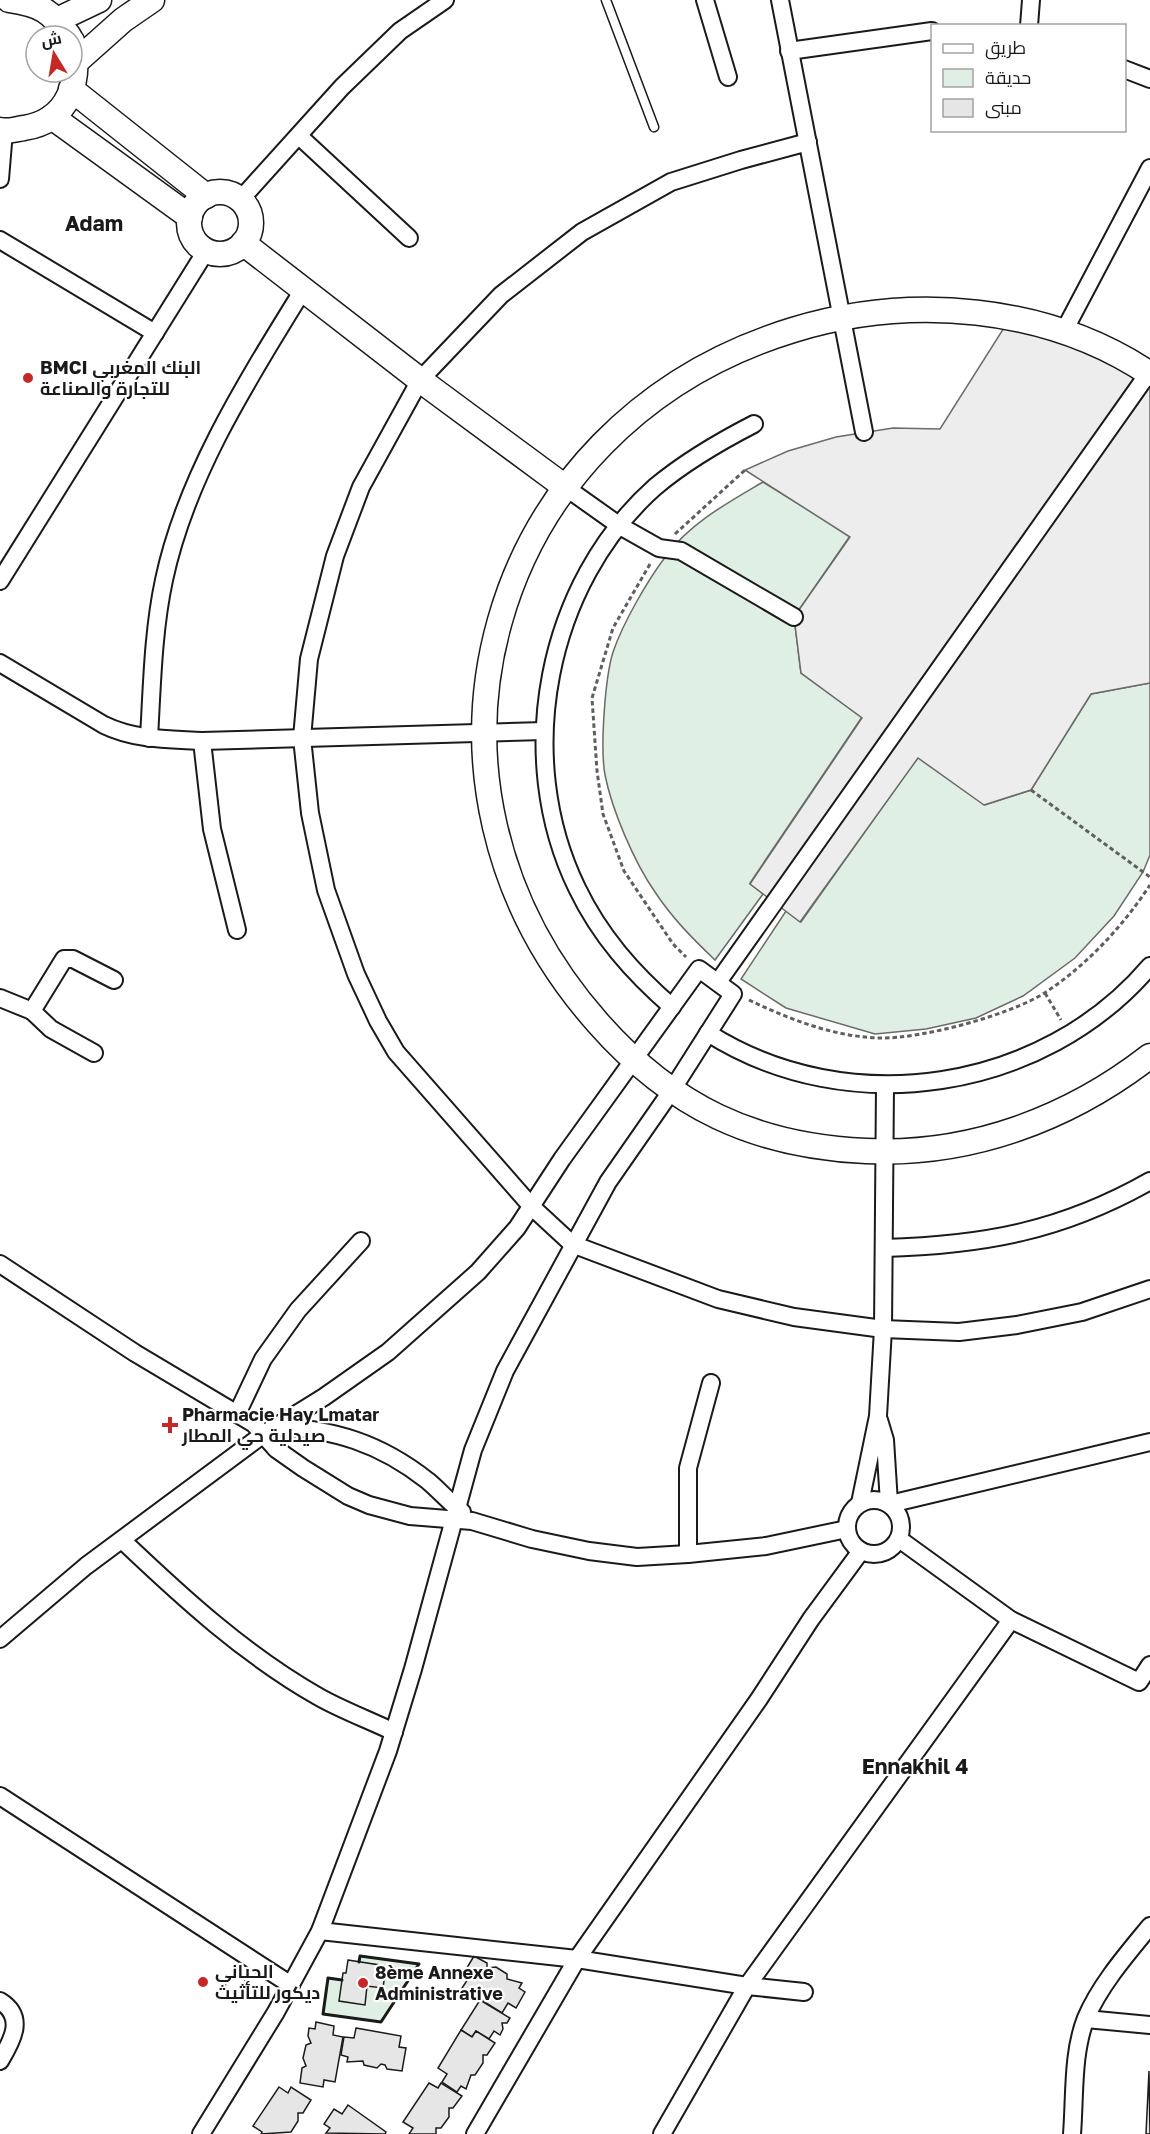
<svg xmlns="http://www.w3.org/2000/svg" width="1150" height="2134" viewBox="0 0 1150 2134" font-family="'Golos Text',Cairo,sans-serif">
	<rect width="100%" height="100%" fill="#fff"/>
	<g fill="#e0efe3" stroke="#6a6a6a" stroke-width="1.5">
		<path d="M763,482L850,536L794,617L801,673L862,717L750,883L763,894L715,960C693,939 672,918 655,892C634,862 612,810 605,775C600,748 605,678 613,652C623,623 647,581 666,556C690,523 729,502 763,482Z"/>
		<polygon points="1150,683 1150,855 1143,872 1114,916 1075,958 1023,996 976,1018 926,1029 875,1034 786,1008 741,979 786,911 801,922 918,757 985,805 1031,790 1091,694"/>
		<polygon points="360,1956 419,1964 381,2022 323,2014 328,1978 356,1982"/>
	</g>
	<polygon fill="#ededed" stroke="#6a6a6a" stroke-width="1.5" points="1007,323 1053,332 1139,376 1150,387 1150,683 1091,694 1031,790 984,805 918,758 800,922 750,884 862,718 801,673 794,617 850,537 745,470 788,451 836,437 893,428 940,429"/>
	<g fill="#e6e6e6" stroke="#1a1a1a" stroke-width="1.5">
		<polygon points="474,1956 487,1963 487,1968 496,1967 507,1974 507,1979 522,1983 519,1988 525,1992 516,2008 508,2003 502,2013 462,1988 468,1979 462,1976"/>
		<polygon points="348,1960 386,1966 383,1988 367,1986 365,2005 339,2001 343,1973 346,1973"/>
		<polygon points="480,2000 510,2018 507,2023 502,2023 503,2029 500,2035 494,2031 489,2039 476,2031 472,2037 461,2030"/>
		<polygon points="316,2022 334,2026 333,2035 343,2037 335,2082 324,2080 323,2087 300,2083 302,2068 306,2066 303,2058 306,2045 311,2043 308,2036 309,2028 315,2029"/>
		<polygon points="356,2028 401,2036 399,2047 406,2048 402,2071 387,2069 385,2065 381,2064 377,2068 364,2065 363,2061 347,2062 348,2057 341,2055 344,2037 354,2038"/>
		<polygon points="461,2030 472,2037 476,2031 495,2043 487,2055 483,2055 483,2063 475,2075 471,2075 466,2089 461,2086 457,2092 442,2082 447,2074 438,2068"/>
		<polygon points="1149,2071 1150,2134 1146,2134"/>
		<polygon points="429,2083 438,2088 441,2083 462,2096 453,2108 449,2108 449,2117 441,2128 436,2128 436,2134 409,2134 413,2128 403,2122"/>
		<polygon points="279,2087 288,2093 291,2087 311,2100 303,2113 298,2113 298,2121 291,2132 261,2134 262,2132 253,2126"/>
		<polygon points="348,2105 386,2132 385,2134 326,2133 330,2128 324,2124 334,2109 342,2114"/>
	</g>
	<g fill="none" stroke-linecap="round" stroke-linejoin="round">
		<g stroke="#1a1a1a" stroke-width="11">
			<polyline id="lane" points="606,0 654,127"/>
		</g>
		<g stroke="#1a1a1a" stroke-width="20">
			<g id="street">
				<polyline points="705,0 728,77"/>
				<polyline points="780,0 864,432"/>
				<polyline points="1029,26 1031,0"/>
				<polyline points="789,51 932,31"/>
				<polyline points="1124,69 1150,79"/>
				<polyline points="299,136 409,238"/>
				<polyline points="808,142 741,160 671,182 582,232 501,295 420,380 361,487 335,556 309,659 302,738 310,813 326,890 356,974 378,1021 396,1052 532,1207 572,1244 718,1299 794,1317 883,1329 959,1332 1017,1325 1082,1312 1150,1289"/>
				<polyline points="0,179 4,131"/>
				<polyline points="240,200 342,87 400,31 445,0"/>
				<polyline points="0,240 155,333"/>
				<polyline points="1064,331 1150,168"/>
				<polyline points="565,487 620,526 659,548 681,551 794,617"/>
				<polyline points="0,581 206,251"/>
				<path d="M0,663L104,725C135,740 168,739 202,741L544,731"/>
				<path d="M149,738C152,686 153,631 164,580C186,476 248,379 303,290"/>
				<polyline points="202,741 212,829 237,930"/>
				<polyline points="718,982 1150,371"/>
				<polyline points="0,998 32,1011"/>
				<path d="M672,1007C633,973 600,936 577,888C513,757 546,584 655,487C686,461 719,442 754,424"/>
				<path d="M708,1033C848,1122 1043,1092 1150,966"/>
				<polyline points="94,1053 51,1029 32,1011 64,959 73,959 114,980"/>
				<path d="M884,1248C984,1245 1062,1231 1150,1181"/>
				<polyline points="0,1264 135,1353 254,1424 276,1449 303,1468 348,1496 369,1505 410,1516 472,1521 532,1539 589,1551 637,1557 688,1554 766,1546 847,1529"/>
				<polyline points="237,1414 263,1359 298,1310 361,1241"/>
				<polyline points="879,1420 885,1440 889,1503"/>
				<path d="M273,1426C334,1429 380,1443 428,1481C440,1491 450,1503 462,1512"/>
				<circle cx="874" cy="1527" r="27"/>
				<polyline points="860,1503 878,1416 883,1329 885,1086"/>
				<polyline points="890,1504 1150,1442"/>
				<polyline points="899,1539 1011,1620 1139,1682 1150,1665"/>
				<path d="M122,1540C183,1598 245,1655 319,1697C342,1710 369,1720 394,1732"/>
				<polyline points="688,1554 688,1468 711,1383"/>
				<polyline points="0,1639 86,1566 261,1436 324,1397 388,1352 478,1272 517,1228 562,1159 699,969 733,994 672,1090 608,1182 505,1371 473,1450 413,1669 388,1751 320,1931 276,2012 201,2134"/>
				<polyline points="0,1796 291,1985"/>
				<polyline points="320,1931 577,1959 747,1986 804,1992"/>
				<path d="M0,2001C26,2017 12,2041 0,2061"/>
				<polyline points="1086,2019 1150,2025"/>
				<polyline points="475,2134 577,1959 759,1699 811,1619 861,1551"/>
				<polyline points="662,2134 747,1986 1011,1620"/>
				<path d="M1072,2134C1075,2097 1072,2053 1086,2018C1100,1985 1127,1954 1150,1926"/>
			</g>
		</g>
		<g stroke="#1a1a1a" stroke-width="27">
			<g id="secondary">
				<path d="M9,0C41,5 50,10 69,36"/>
				<polyline points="57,20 99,0"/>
				<polyline points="77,61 123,20 152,0"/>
				<polyline points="71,89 206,196"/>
				<polyline points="52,117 190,217"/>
				<path d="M0,130C8,132 16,129 24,128C69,121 82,80 72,41"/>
				<circle cx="220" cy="223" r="31"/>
				<polyline points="243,243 420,380 565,487"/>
				<path d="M1150,374C1047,305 910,294 793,330C485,424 384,782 598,1023C672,1107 754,1146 866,1151C970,1156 1069,1119 1150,1056"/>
			</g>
		</g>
		<g stroke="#5f5f5f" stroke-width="3" stroke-dasharray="4.5 3" stroke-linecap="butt">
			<polyline points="675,534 745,470"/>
			<polyline points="650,564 613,628 592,698 597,771 603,814 624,871 673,944 686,957"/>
			<polyline points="1031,790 1150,877"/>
			<polyline points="1045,993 1061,1020"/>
			<path d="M749,1000C789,1019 834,1037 880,1038C921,1039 1011,1015 1046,992C1087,965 1123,926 1150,885"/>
		</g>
		<use href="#lane" stroke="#fff" stroke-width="8"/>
		<use href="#street" stroke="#fff" stroke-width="16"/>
		<use href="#secondary" stroke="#fff" stroke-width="24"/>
		<polyline stroke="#1a1a1a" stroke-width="3" points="342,1980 328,1978 323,2014 381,2022 419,1964 360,1956 359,1962"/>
	</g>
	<g fill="#c62828" stroke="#fff" stroke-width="2">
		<circle cx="28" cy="378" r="6"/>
		<path d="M167 1416h6v6h6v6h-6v6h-6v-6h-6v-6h6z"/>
		<circle cx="203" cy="1982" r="6"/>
		<circle cx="363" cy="1983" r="6"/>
	</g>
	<g text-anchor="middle" stroke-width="4.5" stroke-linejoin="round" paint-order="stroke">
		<g font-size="18" font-weight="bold" fill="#1a1a1a" stroke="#fff" text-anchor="start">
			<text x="40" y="374">BMCI البنك المغربي<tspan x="40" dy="21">للتجارة والصناعة</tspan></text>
			<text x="182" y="1421">Pharmacie Hay Lmatar<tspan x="182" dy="21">صيدلية حي المطار</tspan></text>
			<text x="215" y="1978">الحياني<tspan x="215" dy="21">ديكور للتأثيث</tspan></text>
			<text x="375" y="1979">8ème Annexe<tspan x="375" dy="21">Administrative</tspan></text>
		</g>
		<g font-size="21" font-weight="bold" fill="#1a1a1a" stroke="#fff">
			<text x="94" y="231">Adam</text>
			<text x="915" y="1774">Ennakhil 4</text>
		</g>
	</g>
	<rect x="931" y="24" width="195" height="108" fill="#ffffff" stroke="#a3a3a3" stroke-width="1.5"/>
	<rect x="943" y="44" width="30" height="9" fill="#ffffff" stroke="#a3a3a3" stroke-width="1.5"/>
	<text x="985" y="54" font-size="18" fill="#1a1a1a">طريق</text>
	<rect x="943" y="69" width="30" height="18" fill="#e0efe3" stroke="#a3a3a3" stroke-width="1.5"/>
	<text x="985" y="84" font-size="18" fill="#1a1a1a">حديقة</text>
	<rect x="943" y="99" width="30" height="18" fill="#e6e6e6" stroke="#a3a3a3" stroke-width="1.5"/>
	<text x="985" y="114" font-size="18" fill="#1a1a1a">مبنى</text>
	<g transform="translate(54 54) rotate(349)"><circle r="28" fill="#ffffff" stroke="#a3a3a3" stroke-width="1.5"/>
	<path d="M0-4.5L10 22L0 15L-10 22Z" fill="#c62828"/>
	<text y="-9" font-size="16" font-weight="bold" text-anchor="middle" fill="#1a1a1a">ش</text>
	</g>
</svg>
